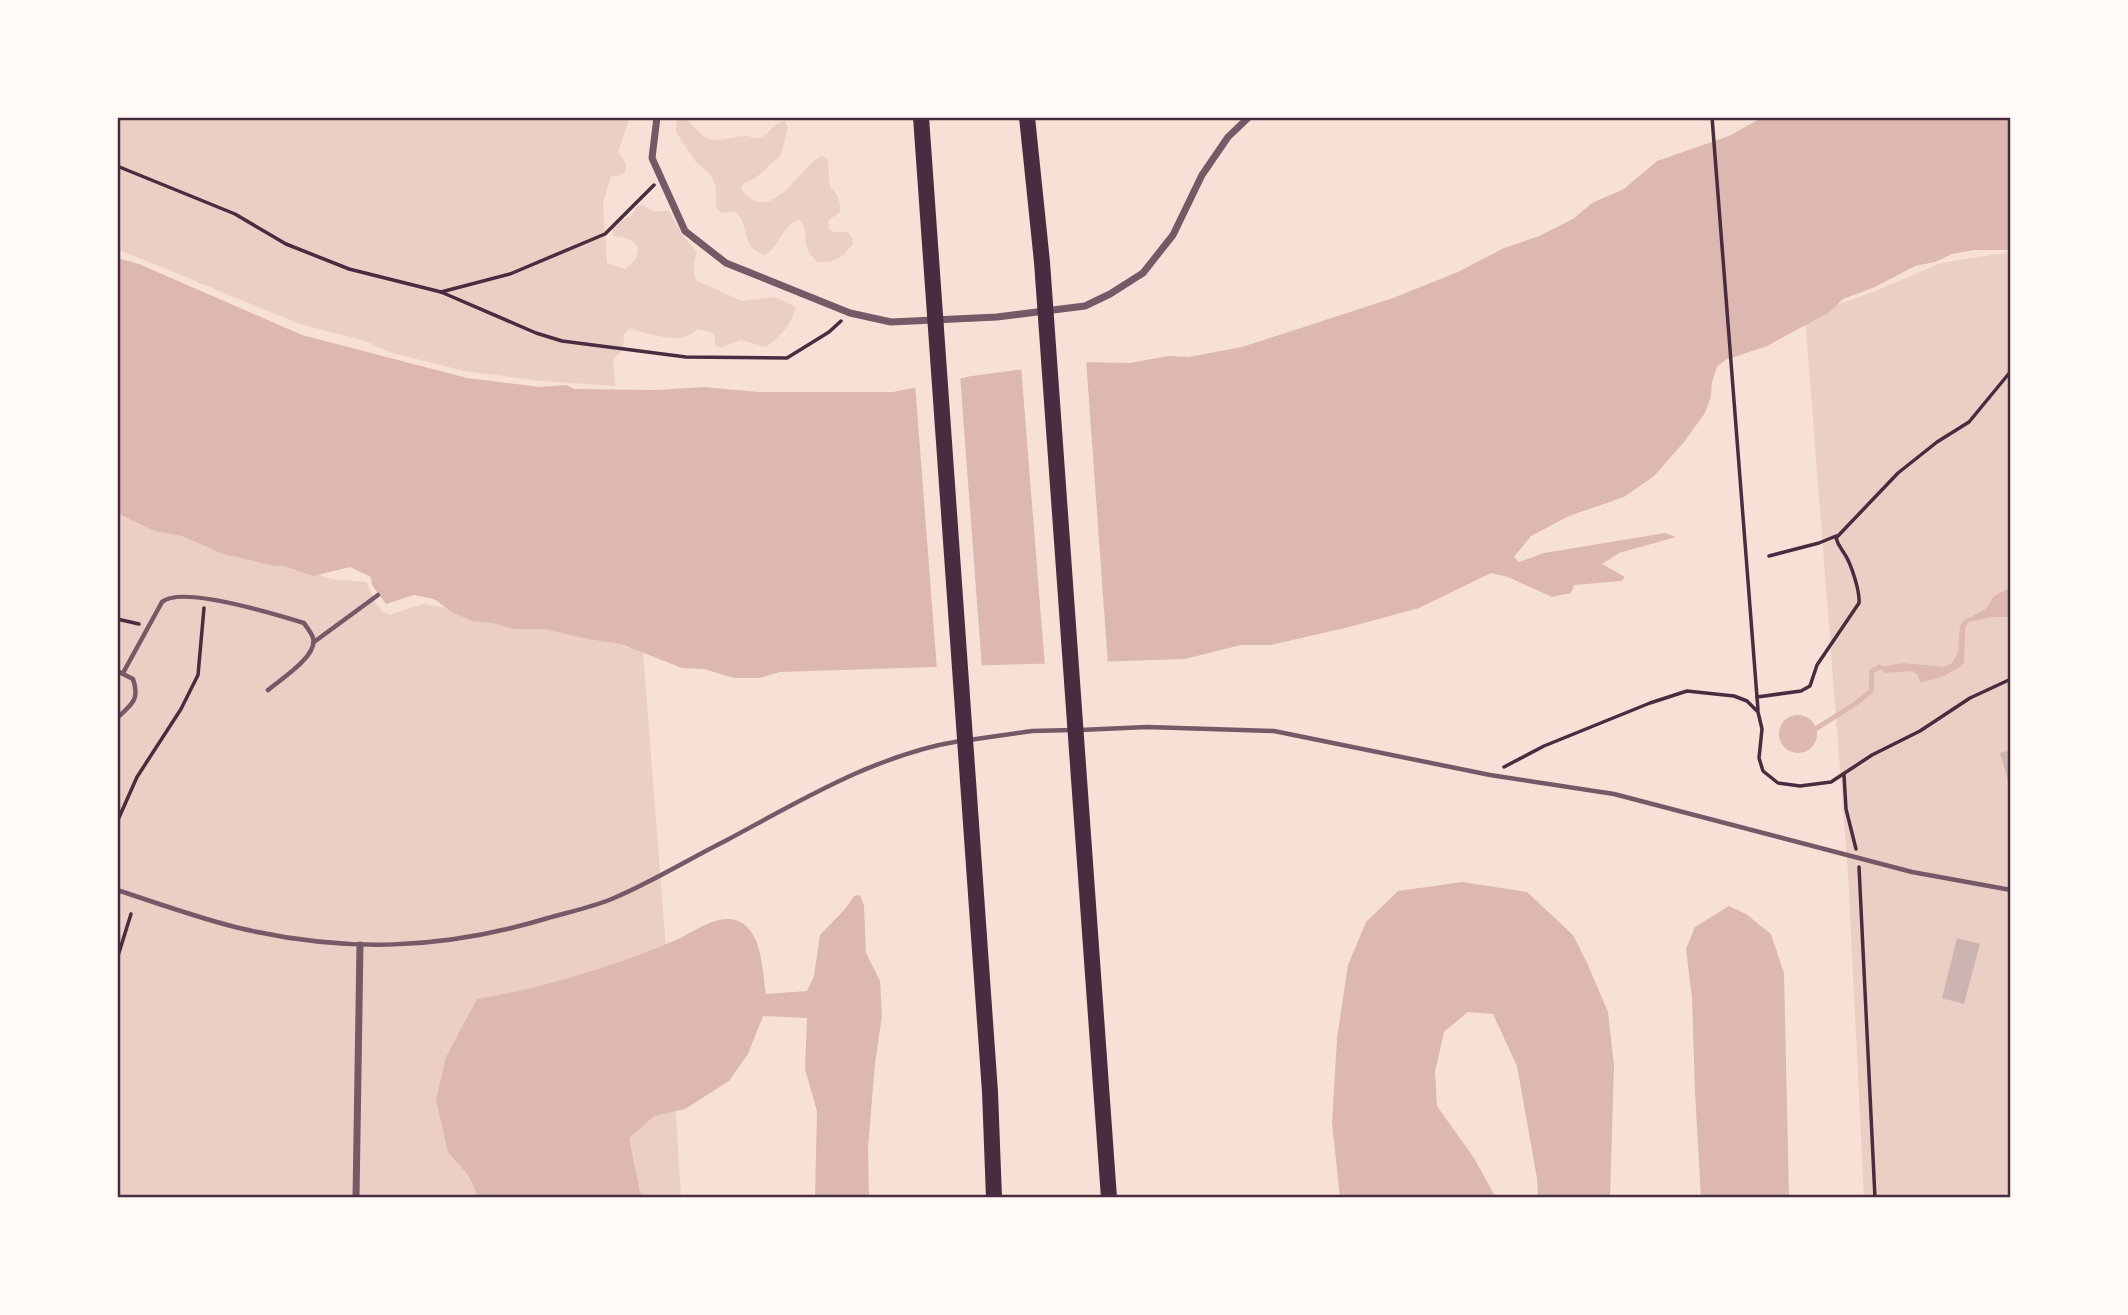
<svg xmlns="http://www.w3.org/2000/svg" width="2128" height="1315" viewBox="0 0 2128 1315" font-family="'Golos Text',sans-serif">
	<rect width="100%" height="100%" fill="#f7e1d7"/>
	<g fill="#ebcfc5">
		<path d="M117,117H630L618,152L626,164L625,172L618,176H611L603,203L607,263L625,269L636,259L638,247C632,238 625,238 614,236L612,230L614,224L631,216L637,206L644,205C652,215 658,210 669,211L683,236L697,252C693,262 692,271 697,281L742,301L775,297L796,307C791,325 781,336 766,347L741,340L720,348L715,344V337L711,332L697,329C683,347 649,333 629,329L624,335L623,350L613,359L615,386L540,381L464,371L389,352L365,341L300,324L117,249Z"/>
		<path d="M681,117C692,121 697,133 707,138C720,143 732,136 746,136C749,136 753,138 757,138C769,137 773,122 785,121L788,128L780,157C766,165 760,180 743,183L741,189C768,226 795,176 816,159L822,156L828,159L830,187C838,194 841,202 840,212L828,221L829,228L834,232H847L852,237L853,244C842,258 835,263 817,262C798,242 811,236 800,220C781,225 781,246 765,255C740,247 750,226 736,212L721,213L716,208V187L711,175L695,161L676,132L677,120Z"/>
		<polygon points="2011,252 2011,1198 1864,1198 1848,873 1805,316 1870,293 1941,263"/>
		<path d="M117,492L331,579L366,582C375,596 373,608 389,615L423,604L574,629L643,652L667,962L681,1198H117Z"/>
	</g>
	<g fill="#dcb8b0">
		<polygon points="1763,117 2011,117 2011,250 1974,250 1952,254 1935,262 1915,266 1875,287 1843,299 1828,313 1767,346 1725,360 1717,367 1712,382 1711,396 1705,413 1684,442 1654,476 1624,497 1569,516 1531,536 1514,557 1519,562 1544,553 1665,533 1676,537 1619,553 1602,564 1625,577 1621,581 1574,585 1571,593 1552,597 1508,577 1491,573 1419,608 1349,627 1271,645 1241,645 1185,659 780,672 759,678 734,678 704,669 682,668 621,644 588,639 545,629 515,629 493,623 472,621 452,612 434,599 414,595 386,604 372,585 371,577 350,567 313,576 284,566 275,566 223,554 182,536 155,531 117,513 117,258 139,264 302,335 467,378 540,387 566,385 574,389 657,390 703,387 759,392 893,392 972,376 1077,362 1130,363 1168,356 1188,357 1242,347 1393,298 1458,272 1504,248 1537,237 1573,219 1592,203 1624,189 1657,161 1729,136"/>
		<path d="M2007,589H2011V613L2008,617H1993L1968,622L1965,628L1964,663C1952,674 1936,680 1920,682L1917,674L1911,671L1884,673L1880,667L1904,663L1944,667L1952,663L1958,652L1960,626L1963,621L1986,609L1993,597Z"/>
		<circle cx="1798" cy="734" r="19"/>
		<polygon points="1462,882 1527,892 1573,935 1588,965 1608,1012 1614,1065 1610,1198 1538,1198 1537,1178 1517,1066 1493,1014 1468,1012 1444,1032 1435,1072 1437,1106 1474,1158 1496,1198 1340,1198 1332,1123 1337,1038 1348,965 1366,922 1398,891"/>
		<path d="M860,895L864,905L866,953L880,981L882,1016L875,1063L868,1148L869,1198H815L817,1111L805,1069L807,1018L763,1016L748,1054L729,1081L685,1109L654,1116L629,1138L640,1192L644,1198H479L468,1175L448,1152L436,1100L446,1057L477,999C546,987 614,967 678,939C695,931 719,913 738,921C763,931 762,972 766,994L807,991L814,976L820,935L846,908L854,896Z"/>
		<polygon points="1729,906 1746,914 1771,934 1784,973 1789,1198 1701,1198 1695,1092 1692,998 1686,949 1695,927"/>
	</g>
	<g fill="#f7e1d7">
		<polygon points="1077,358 1086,359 1108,665 1045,667 1021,366"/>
		<polygon points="960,375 982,669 937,670 915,383"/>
	</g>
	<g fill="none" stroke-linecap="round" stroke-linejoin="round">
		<polyline stroke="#dcb8b0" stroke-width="5" points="1817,728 1855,704 1871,691 1872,671 1880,667"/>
	</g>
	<g fill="#ccb4b1">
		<polygon points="2011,750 2011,787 2010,787 2000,753"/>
		<polygon points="1957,938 1980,944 1964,1004 1942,998"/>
	</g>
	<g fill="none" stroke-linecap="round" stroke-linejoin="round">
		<g stroke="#4a2c40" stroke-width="3.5">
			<polyline points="1712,117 1758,710"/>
			<polyline points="117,166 235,214 286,244 349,269 441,292 510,274 605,234 654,185"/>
			<polyline points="441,292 536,333 562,341 686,357 787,358 829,332 841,321"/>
			<polyline points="1769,556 1819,543 1836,536"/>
			<polyline points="117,619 139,624"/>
			<path d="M1757,697L1801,691L1810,686L1817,665L1859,603C1860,591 1851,563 1844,553C1840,547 1838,545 1836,538L1898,473L1937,442L1969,422L2011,371"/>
			<polyline points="1504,767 1544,746 1650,703 1687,691 1734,696 1747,701 1758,712 1762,729 1759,758 1763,771 1778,783 1800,786 1831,782 1872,755 1920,731 1970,698 2011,679"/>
			<polyline points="1844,775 1846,809 1856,849"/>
			<polyline points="117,822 137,777 181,709 198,675 204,608"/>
			<polyline points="1859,867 1875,1198"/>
			<polyline points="117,959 131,914"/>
		</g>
		<g stroke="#755966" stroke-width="4.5">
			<polyline points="314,642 378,595"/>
			<path d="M117,671L133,679C140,700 132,704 117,718"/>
			<path d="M123,673L162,602C181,585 278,615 304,623C307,628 311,632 313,638C318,656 281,679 268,690"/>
			<polyline points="1080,730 1147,727 1274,731 1490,775 1614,794 1912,872 2011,890"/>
			<polyline points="969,740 1032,731 1072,730"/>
			<path d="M117,890C157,903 198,918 239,928C346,953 443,950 548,918C569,912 593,907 614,898C652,882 689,859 727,840C800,801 877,754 960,741"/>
		</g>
		<g stroke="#755966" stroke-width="7">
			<polyline points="657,117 652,158 685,231 726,263 850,313 891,322 997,317 1085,306 1110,294 1143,273 1173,235 1202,175 1228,137 1249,117"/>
			<polyline points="356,1198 360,945"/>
		</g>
		<g stroke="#4a2c40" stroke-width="16">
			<polyline points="921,117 990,1092 994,1198"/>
			<polyline points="1027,117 1042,262 1109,1198"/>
		</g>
	</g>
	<rect width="2128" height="1315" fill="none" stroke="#fffaf5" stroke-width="238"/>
	<rect x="119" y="119" width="1890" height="1077" fill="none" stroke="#4a2c40" stroke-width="2.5"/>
</svg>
